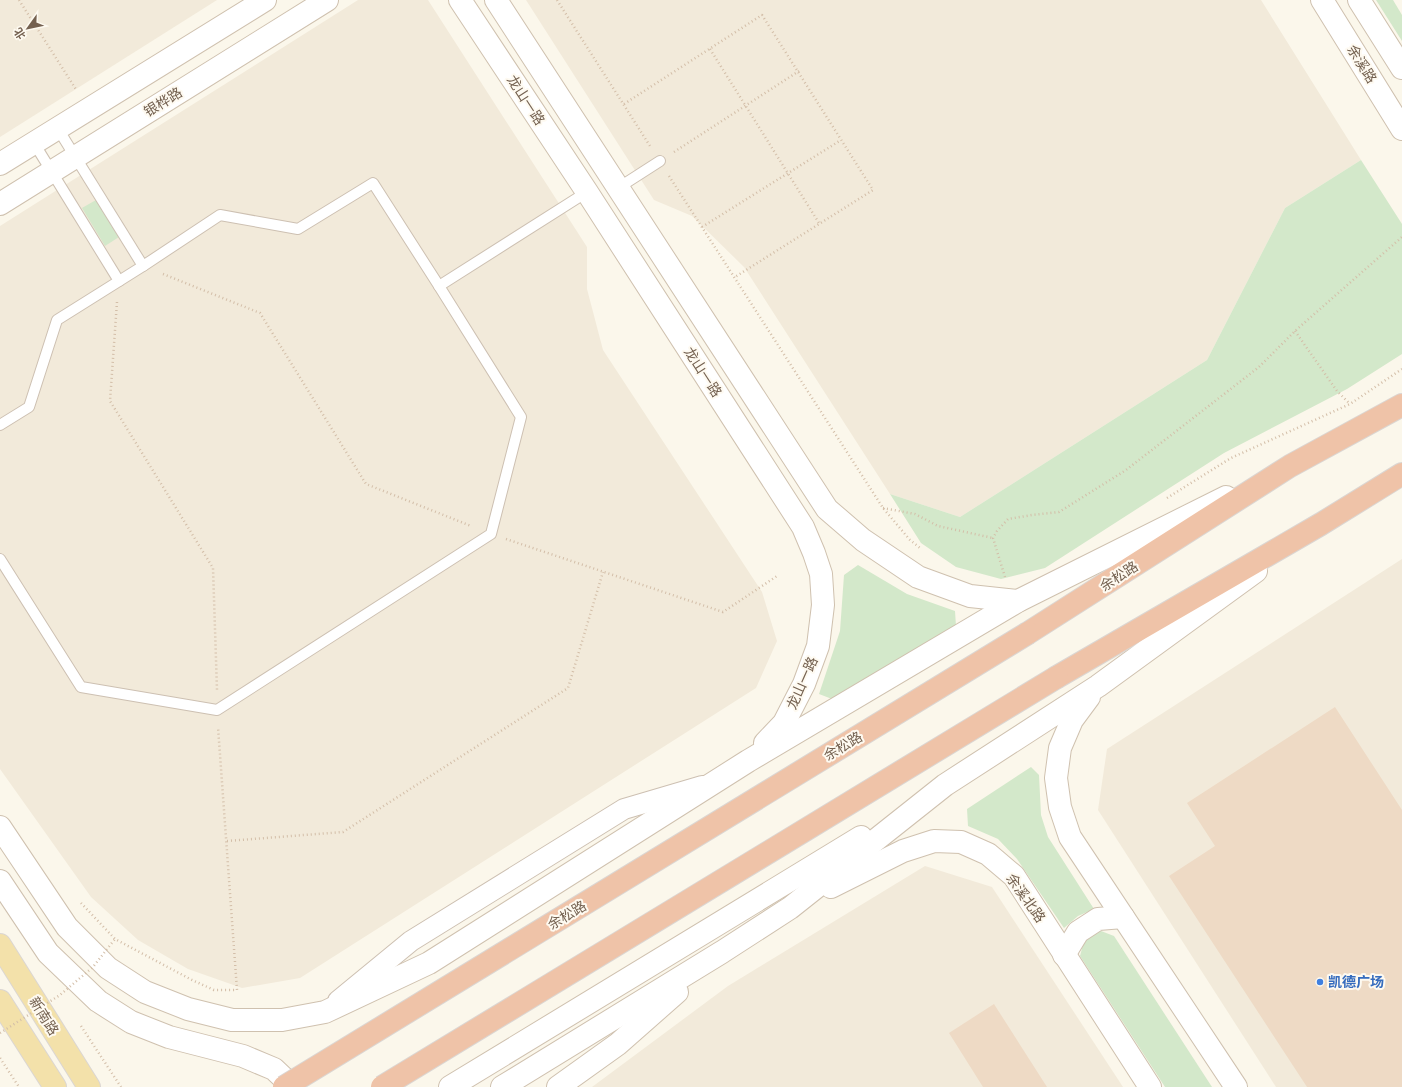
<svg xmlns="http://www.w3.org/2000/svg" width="1402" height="1087" viewBox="0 0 1402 1087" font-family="Lato,'Noto Sans SC',sans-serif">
	<rect width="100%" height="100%" fill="#fbf7eb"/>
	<g fill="#f2eada">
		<polygon points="0,0 217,0 0,137"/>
		<polygon points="358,0 428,0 587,247 587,289 603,350 762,592 777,641 756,688 300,978 242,988 188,969 138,940 91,897 0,769 0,226"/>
		<polygon points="526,0 1261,0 1361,160 1285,208 1207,360 960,517 890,494 744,267 692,216 654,200"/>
		<polygon points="1402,559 1402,1087 1276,1087 1098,810 1107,749"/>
		<polygon points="925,866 992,887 1123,1087 592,1087 728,986"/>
	</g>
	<g fill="#d3e8ca">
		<polygon points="1376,0 1393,0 1402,15 1402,41"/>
		<polygon points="1361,160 1402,224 1402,354 1347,389 1224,453 1045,568 1001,579 956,567 921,543 890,494 960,517 1207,360 1285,208"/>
		<polygon points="96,200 119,237 105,246 82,208"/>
		<polygon points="858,565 907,594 955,611 956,626 832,699 819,694 840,631 844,575"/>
		<polygon points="1031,767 1039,775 1041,815 1048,837 1094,909 1078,916 1064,928 1017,859 998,839 968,826 967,809"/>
		<polygon points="1101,931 1114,936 1212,1087 1165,1087 1080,956 1084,941"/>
	</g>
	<g fill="#eedac5">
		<polygon points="1335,707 1402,810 1402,1087 1307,1087 1169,876 1215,846 1187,803"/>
		<polygon points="994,1004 1047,1087 983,1087 949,1033"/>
	</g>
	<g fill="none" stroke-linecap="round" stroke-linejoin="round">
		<g stroke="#cdc0b2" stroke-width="12">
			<g id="lane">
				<polyline points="58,129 143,266"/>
				<polyline points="34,143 119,281"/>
				<polyline points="618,188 660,161"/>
				<polyline points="439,286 587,192"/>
				<polyline points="0,425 29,407 57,320 143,266 220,215 298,229 373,183 439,286 521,417 491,534 217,710 81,687 0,559"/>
			</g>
		</g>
		<g stroke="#cdc0b2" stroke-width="22">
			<polyline id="street" points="338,1001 411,941 624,809 702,786"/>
		</g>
		<g stroke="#cfc1af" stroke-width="24">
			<g id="secondary">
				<polyline points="460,0 587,192 803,527 814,553 821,574 823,605 818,646 804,684 784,723 765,743"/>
				<polyline points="496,0 827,509 863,540 918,577 970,596 1018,601"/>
				<polyline points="1322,0 1402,129"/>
				<polyline points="1359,0 1402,68"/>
				<polyline points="0,164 265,0"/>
				<polyline points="0,204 327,0"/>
				<polyline points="1089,697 1072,720 1060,748 1056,778 1060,807 1070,837 1236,1087"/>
				<polyline points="0,827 67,927 108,968 145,992 188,1009 232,1020 282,1020 325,1012 429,963 748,761 1018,601 1226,497"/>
				<polyline points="0,881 48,953 98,1001 131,1022 169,1037 243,1056 274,1069 293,1087"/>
				<polyline points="831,887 903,851 934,841 961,842 988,854 1014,876 1150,1087"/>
				<polyline points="1064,955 1078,932 1098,919 1123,917"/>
				<polyline points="450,1087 861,837"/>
				<polyline points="502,1087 722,952 790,908 945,785 1098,686 1256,571"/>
				<polyline points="558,1087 618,1044 677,992"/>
			</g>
		</g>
		<g stroke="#dbd6d2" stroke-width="24">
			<g id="primary">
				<polyline points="0,945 89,1087"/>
				<polyline points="0,1001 55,1087"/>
			</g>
		</g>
		<g stroke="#dbd6d2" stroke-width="24">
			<g id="highway">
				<polyline points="1028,633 1290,466 1402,405"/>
				<polyline points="1057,677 1321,524 1402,474"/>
			</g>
		</g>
		<g stroke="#d3bea8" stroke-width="2.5" stroke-dasharray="1 3" stroke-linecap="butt">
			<polyline points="19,0 77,91"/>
			<polyline points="557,0 650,146"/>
			<polyline points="710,49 819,223"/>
			<polyline points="624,104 762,15 873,190 735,277"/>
			<polyline points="674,152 799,71"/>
			<polyline points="669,176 883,508 910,540 920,548"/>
			<polyline points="702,227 841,140"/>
			<polyline points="163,274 260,313 366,484 471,526"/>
			<polyline points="117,302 110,401 213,568 217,690"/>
			<polyline points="1295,331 1337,391 1350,404"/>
			<polyline points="1167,498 1231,458 1350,404 1402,369"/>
			<polyline points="883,508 915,514 938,526 993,538"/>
			<polyline points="506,539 723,612 777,576"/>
			<polyline points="1005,577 993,538 997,531 1008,519 1032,515 1059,512 1126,470 1259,367 1295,331 1402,237"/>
			<polyline points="227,841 343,832 568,688 603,572"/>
			<polyline points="81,903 115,939 192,980 214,990 237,990 218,727"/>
			<polyline points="81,1026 121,1087"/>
			<polyline points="0,1058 19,1087"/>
		</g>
		<use href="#lane" stroke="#fff" stroke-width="10"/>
		<use href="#street" stroke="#fff" stroke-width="20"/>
		<use href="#secondary" stroke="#fff" stroke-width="22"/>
		<use href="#primary" stroke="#f3e1aa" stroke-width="22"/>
		<use href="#highway" stroke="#efc3a8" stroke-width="22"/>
		<g stroke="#dbd6d2" stroke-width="24" stroke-linecap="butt">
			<g id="highway-bridge">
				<polyline points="284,1087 1028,633"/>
				<polyline points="382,1087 1057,677"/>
			</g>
		</g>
		<polyline stroke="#d3bea8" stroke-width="2.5" stroke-dasharray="1 3" stroke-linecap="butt" points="0,1033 60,995 93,967 115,939"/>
		<use href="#highway-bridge" stroke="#efc3a8" stroke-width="22"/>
	</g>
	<circle fill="#3f7fe0" stroke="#fefaf1" stroke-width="1.5" cx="1320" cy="982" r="4"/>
	<g text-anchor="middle" stroke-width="4" stroke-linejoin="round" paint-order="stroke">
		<g font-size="14" fill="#746150" stroke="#fefaf1">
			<text transform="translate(1362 64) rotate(58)" y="5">余溪路</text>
			<text transform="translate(526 100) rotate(57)" y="5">龙山一路</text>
			<text transform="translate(163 102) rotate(-32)" y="5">银桦路</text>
			<text transform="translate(703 372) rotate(57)" y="5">龙山一路</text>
			<text transform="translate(1119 576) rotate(-33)" y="5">余松路</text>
			<text transform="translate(802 683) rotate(-66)" y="5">龙山一路</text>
			<text transform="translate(843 746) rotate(-31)" y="5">余松路</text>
			<text transform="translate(1026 898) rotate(55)" y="5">余溪北路</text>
			<text transform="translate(567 915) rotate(-31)" y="5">余松路</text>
			<text transform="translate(44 1016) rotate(58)" y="5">新南路</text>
		</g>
		<g font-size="14" font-weight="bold" fill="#366cbe" stroke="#fefaf1" text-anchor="start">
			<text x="1328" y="987">凯德广场</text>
		</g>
	</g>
	<g transform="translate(28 28) rotate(237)" stroke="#fefaf1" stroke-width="3" paint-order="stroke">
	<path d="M0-3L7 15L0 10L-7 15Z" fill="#746150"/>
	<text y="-6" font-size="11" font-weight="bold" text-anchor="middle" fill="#746150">北</text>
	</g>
</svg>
